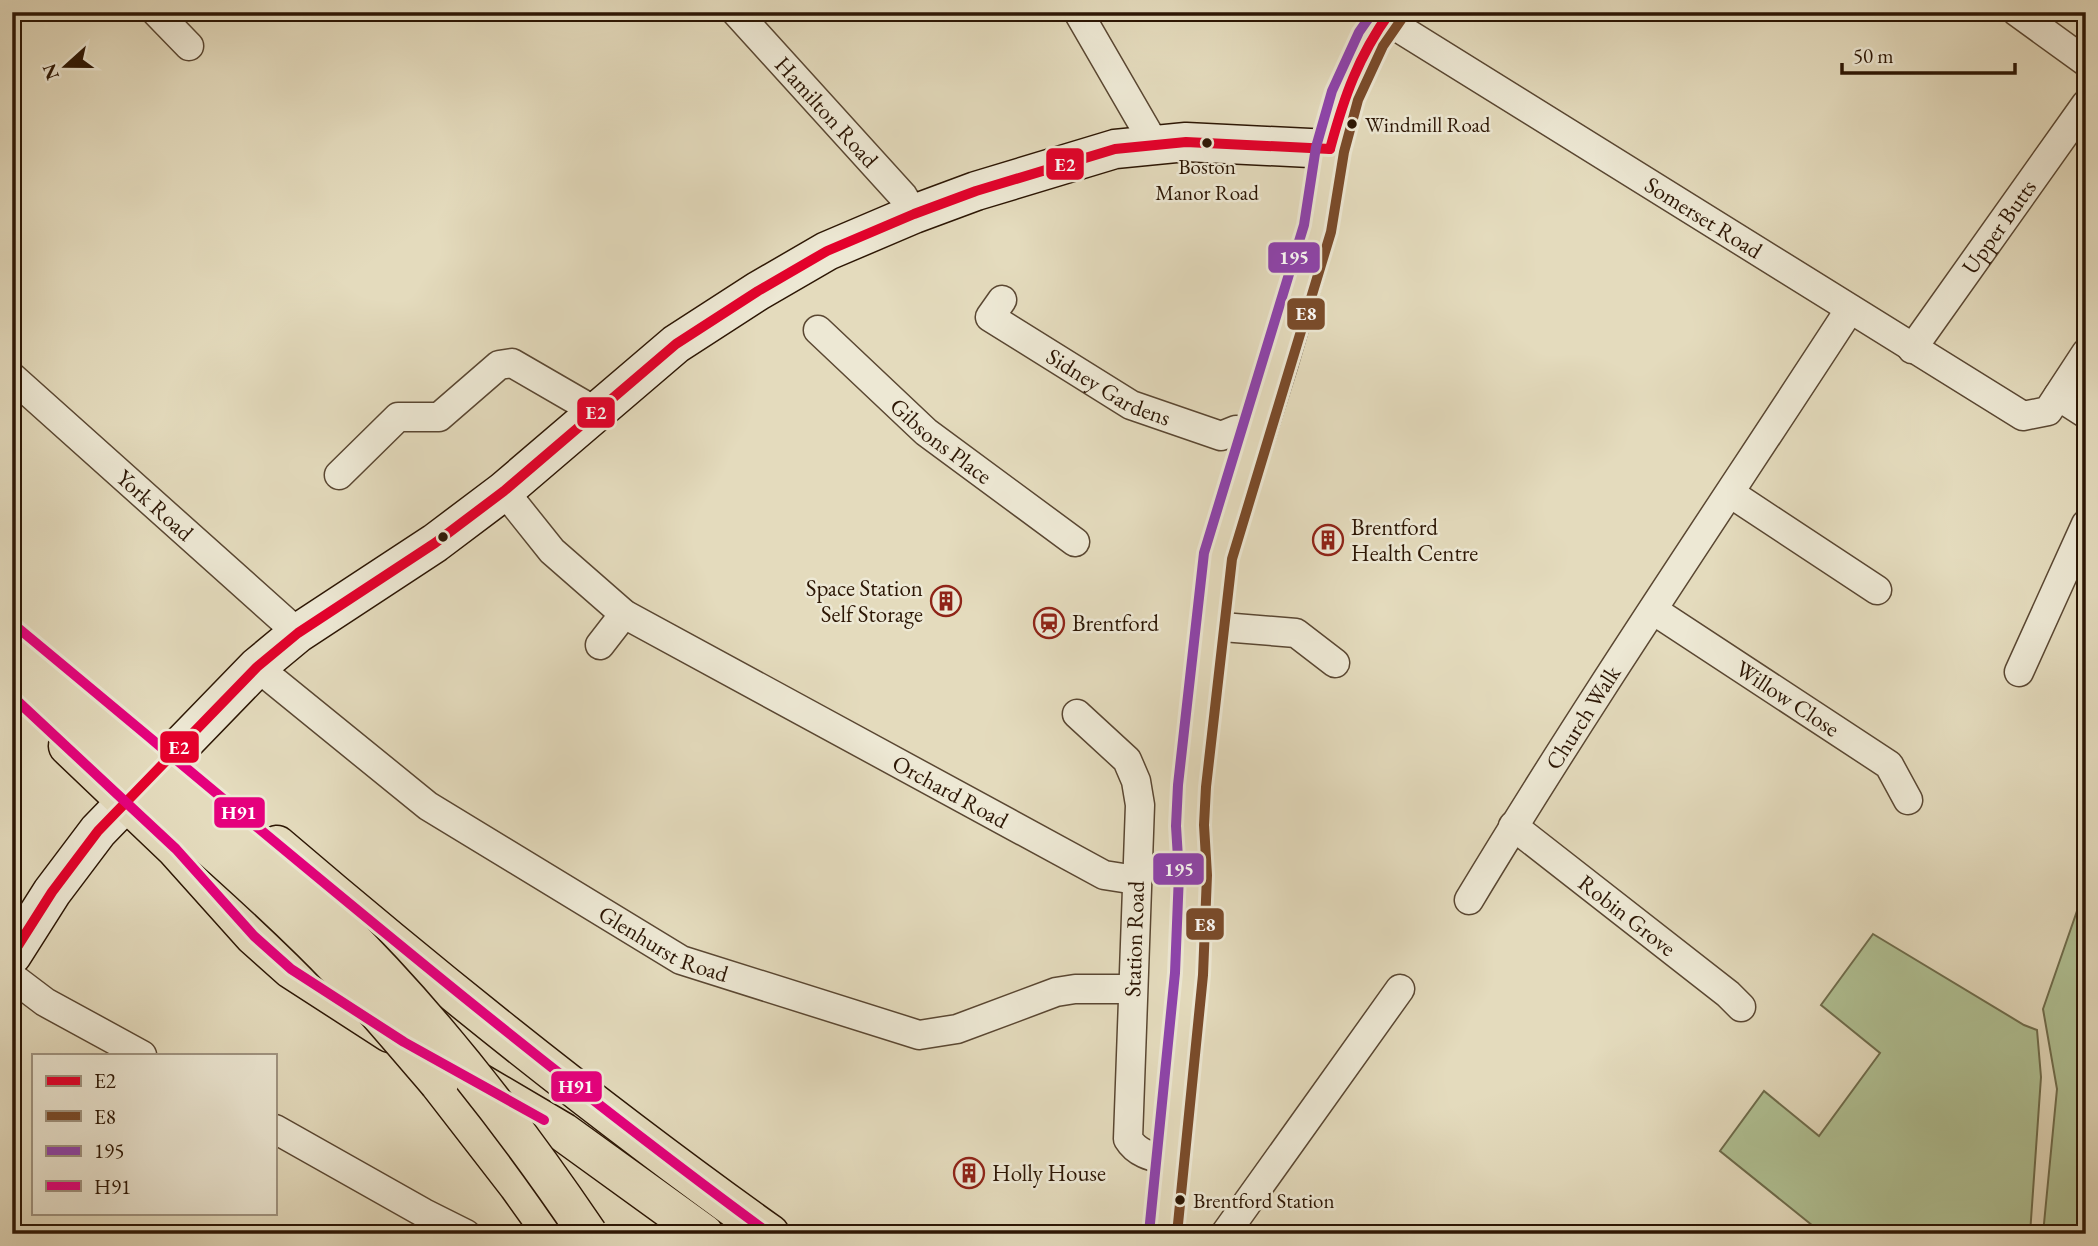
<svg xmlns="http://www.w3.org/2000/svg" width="2098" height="1246" viewBox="0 0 2098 1246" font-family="'EB Garamond',serif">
	<rect width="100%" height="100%" fill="#e4dbbd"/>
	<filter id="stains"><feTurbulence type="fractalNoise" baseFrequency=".00286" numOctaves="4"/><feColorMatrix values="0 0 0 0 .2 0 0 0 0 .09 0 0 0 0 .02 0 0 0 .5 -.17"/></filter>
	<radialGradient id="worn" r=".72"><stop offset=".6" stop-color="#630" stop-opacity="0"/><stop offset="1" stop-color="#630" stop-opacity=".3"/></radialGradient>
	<g fill="#b0c194" stroke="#6e6c4c" stroke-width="2">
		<polygon points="2086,885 2086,1234 2043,1234 2057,1089 2043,1009"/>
		<polygon points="1873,934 2024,1025 2037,1030 2041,1077 2030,1234 1823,1234 1720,1151 1764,1091 1819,1136 1880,1053 1821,1005"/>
	</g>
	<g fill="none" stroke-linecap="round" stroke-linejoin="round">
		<g stroke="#5a4732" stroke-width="31">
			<g id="street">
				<polyline points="156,12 189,46"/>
				<path id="s1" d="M736,12L903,196L914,214"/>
				<polyline points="1078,12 1155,145"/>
				<polyline points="2017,12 2086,62"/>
				<path id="s2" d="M1386,20L2023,416L2048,411L2086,353"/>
				<path id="s3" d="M1002,300L990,317L1131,405L1221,436L1236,430L1255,434"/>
				<path id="s4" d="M818,330L926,432L1075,542"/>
				<path id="s5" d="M1912,349L2086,104"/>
				<path id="s6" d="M12,377L298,633"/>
				<polyline points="2058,396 2086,414"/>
				<polyline points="339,475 398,417 439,417 499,365 512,363 595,411"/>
				<path id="s7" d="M504,491L552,551L624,614L1104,875L1136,880"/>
				<polyline points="1730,493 1877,590"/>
				<path id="s8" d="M1653,610L1889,765L1908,800"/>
				<polyline points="1210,626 1296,633 1335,663"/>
				<polyline points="600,645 624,614"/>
				<path id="s9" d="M257,667L428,806L681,960L919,1035L957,1029L1056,992L1075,989H1132"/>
				<polyline points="2019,672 2086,524"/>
				<path d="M1077,714L1127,760L1136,781L1140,805L1128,1139C1137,1154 1153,1157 1169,1161"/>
				<path id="s10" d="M1513,826L1728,994L1741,1007"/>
				<path id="s11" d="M1469,900C1590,699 1722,506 1850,309"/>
				<polyline points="12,977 45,1002 142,1055"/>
				<polyline points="275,1129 424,1213 466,1234"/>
				<polyline points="1225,1234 1400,989"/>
			</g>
		</g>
		<g stroke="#2c1604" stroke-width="41">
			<polyline id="secondary" points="12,955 52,892 98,831 257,667 298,633 435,543 504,491 676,344 758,291 827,251 914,214 976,191 1115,149 1186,142 1330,149"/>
		</g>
		<g stroke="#2c1604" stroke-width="41">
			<polyline id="primary" points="1163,1234 1189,974 1193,874 1190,825 1192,786 1218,556 1279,361 1318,228 1330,149 1345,95 1371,39 1390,12"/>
		</g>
		<g stroke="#2c1604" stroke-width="41">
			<g id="highway">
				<polyline points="68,746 176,849 254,936 291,969 390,1033"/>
				<path d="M277,845C436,981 599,1112 770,1234"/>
				<polyline points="473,1079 563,1132 704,1234"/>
				<polyline points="439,1083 518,1185 553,1234"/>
			</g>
		</g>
		<use href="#street" stroke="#ede8d4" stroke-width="28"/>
		<use href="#secondary" stroke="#ede8d4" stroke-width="38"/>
		<use href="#primary" stroke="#e4dbbd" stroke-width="38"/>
		<use href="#highway" stroke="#e4dbbd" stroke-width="38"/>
		<g stroke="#2c1604" stroke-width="41" stroke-linecap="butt">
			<g id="highway-bridge">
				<path d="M12,641C120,732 230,820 331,919C427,1012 513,1123 588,1234"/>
				<path d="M12,678C114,764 216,848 311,941C356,985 398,1035 439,1083"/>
			</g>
		</g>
		<use href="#highway-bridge" stroke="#e4dbbd" stroke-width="38"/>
		<g stroke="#ede8d4" stroke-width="16">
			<g id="bus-1">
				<path d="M1330,149C1344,97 1358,57 1390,12"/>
				<polyline points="12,955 52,892 98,831 257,667 298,633 435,543 504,491 676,344 758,291 827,251 914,214 976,191 1115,149 1186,142 1330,149"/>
			</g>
		</g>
		<g stroke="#ede8d4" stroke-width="16">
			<polyline id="bus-2" points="1177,1234 1203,975 1207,875 1204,825 1206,787 1232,559 1331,232 1344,152 1358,100 1383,46 1401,20"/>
		</g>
		<g stroke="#ede8d4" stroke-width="16">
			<polyline id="bus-3" points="1149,1233 1175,973 1179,874 1176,826 1178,785 1204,553 1304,225 1316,147 1332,91 1359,32 1373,12"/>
		</g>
		<g stroke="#ede8d4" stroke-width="16">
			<g id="bus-4">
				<path d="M12,623C262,830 508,1042 770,1234"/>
				<polyline points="12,696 176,849 254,936 291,969 404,1042 544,1120"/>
			</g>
		</g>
		<use href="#bus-1" stroke="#e4002b" stroke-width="10"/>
		<use href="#bus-2" stroke="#7a4b2a" stroke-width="10"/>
		<use href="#bus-3" stroke="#8e44ad" stroke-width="10"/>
		<use href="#bus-4" stroke="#e5007d" stroke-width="10"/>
	</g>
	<defs>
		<g id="building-ring" transform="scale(1.575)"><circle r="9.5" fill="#ede8d4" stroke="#8f2418" stroke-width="1.5"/><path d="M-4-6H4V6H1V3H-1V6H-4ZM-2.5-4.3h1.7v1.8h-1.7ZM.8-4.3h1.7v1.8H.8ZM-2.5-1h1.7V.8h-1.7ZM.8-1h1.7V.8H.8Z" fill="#8f2418"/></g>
		<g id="station-ring" transform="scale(1.575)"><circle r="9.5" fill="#ede8d4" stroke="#8f2418" stroke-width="1.5"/><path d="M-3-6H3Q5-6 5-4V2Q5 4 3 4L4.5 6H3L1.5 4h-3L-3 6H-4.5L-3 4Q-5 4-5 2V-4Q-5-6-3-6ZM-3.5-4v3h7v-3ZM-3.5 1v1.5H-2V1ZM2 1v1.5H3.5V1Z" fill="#8f2418"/></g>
	</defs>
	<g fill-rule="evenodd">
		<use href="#building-ring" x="1328" y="540"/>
		<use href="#building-ring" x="946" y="601"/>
		<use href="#station-ring" x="1049" y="623"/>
		<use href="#building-ring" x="969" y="1173"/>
	</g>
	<g fill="#2c1604" stroke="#ede8d4" stroke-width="2.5">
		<circle cx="1352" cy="124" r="6"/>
		<circle cx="1207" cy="143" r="6"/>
		<circle cx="443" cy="537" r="6"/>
		<circle cx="1180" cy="1200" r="6"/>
	</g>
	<g text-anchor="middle" stroke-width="5" stroke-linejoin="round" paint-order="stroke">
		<g font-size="21" fill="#2c1604" stroke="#ede8d4" text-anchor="start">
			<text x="1365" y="132">Windmill Road</text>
			<text x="1207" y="174" text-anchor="middle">Boston<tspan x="1207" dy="26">Manor Road</tspan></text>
			<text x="1193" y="1208">Brentford Station</text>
		</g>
		<g font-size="23" fill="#2c1604" stroke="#ede8d4">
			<text dy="8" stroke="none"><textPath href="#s1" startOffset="135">Hamilton Road</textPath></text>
			<text dy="8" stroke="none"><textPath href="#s2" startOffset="374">Somerset Road</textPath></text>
			<text dy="8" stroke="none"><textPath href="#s5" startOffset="150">Upper Butts</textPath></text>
			<text dy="8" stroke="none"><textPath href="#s3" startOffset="159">Sidney Gardens</textPath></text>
			<text dy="8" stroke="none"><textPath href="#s4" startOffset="166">Gibsons Place</textPath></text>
			<text dy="8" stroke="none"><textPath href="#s6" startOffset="192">York Road</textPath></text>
			<text dy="8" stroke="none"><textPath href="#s8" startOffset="161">Willow Close</textPath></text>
			<text dy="8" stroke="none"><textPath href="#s11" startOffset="215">Church Walk</textPath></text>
			<text dy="8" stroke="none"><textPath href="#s7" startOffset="544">Orchard Road</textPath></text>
			<text dy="8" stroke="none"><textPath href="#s10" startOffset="145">Robin Grove</textPath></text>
			<text transform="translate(1134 939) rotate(-88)" y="8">Station Road</text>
			<text dy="8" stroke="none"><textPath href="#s9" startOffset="494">Glenhurst Road</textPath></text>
		</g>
		<g font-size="23" fill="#2c1604" stroke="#ede8d4" text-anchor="start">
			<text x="1351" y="535">Brentford<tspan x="1351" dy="26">Health Centre</tspan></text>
			<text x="923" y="596" text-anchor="end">Space Station<tspan x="923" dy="26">Self Storage</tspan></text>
			<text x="1072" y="631">Brentford</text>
			<text x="992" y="1181">Holly House</text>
		</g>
	</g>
	<g stroke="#ede8d4" stroke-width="2.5">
		<rect x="1045" y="147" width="40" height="34" rx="7" fill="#e4002b"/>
		<rect x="1267" y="241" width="54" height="33" rx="7" fill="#8e44ad"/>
		<rect x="1286" y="297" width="40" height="34" rx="7" fill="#7a4b2a"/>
		<rect x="576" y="396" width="40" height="33" rx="7" fill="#e4002b"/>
		<rect x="159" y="730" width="41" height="34" rx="7" fill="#e4002b"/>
		<rect x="213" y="796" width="53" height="33" rx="7" fill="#e5007d"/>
		<rect x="1152" y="852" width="53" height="34" rx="7" fill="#8e44ad"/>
		<rect x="1185" y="907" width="40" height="34" rx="7" fill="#7a4b2a"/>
		<rect x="550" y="1070" width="53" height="33" rx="7" fill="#e5007d"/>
	</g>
	<g font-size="19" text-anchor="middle" font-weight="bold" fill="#fff">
		<text x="1065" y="171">E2</text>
		<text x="1294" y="264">195</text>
		<text x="1306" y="320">E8</text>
		<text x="596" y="419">E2</text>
		<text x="179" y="754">E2</text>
		<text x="239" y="819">H91</text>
		<text x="1179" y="876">195</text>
		<text x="1205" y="931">E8</text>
		<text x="576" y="1093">H91</text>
	</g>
	<rect width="2098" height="1246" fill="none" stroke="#e4dbbd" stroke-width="42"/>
	<rect x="14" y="14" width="2070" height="1218" fill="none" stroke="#2c1604" stroke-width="3.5"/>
	<rect x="21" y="21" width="2056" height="1204" fill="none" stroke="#2c1604" stroke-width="2"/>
	<rect x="32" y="1054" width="245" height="161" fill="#ede8d4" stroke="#a09481" stroke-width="2"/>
	<rect x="46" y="1076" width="35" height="10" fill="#e4002b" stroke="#a09481" stroke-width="2"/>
	<text x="94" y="1088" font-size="21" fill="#2c1604">E2</text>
	<rect x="46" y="1111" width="35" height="10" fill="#7a4b2a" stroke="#a09481" stroke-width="2"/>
	<text x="94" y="1124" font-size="21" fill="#2c1604">E8</text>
	<rect x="46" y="1146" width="35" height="10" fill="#8e44ad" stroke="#a09481" stroke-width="2"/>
	<text x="94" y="1158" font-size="21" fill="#2c1604">195</text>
	<rect x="46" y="1181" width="35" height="10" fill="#e5007d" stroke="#a09481" stroke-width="2"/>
	<text x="94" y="1194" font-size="21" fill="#2c1604">H91</text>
	<g transform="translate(66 66) rotate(249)" stroke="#ede8d4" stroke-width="5" paint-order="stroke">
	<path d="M0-5L12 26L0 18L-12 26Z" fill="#2c1604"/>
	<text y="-10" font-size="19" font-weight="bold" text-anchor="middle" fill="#2c1604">N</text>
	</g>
	<path d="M1842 63v10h173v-10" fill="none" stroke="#2c1604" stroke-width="3.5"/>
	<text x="1853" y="63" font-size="21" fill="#2c1604" stroke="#ede8d4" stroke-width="5" paint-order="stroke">50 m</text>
	<rect width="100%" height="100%" filter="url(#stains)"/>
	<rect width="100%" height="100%" fill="url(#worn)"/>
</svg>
